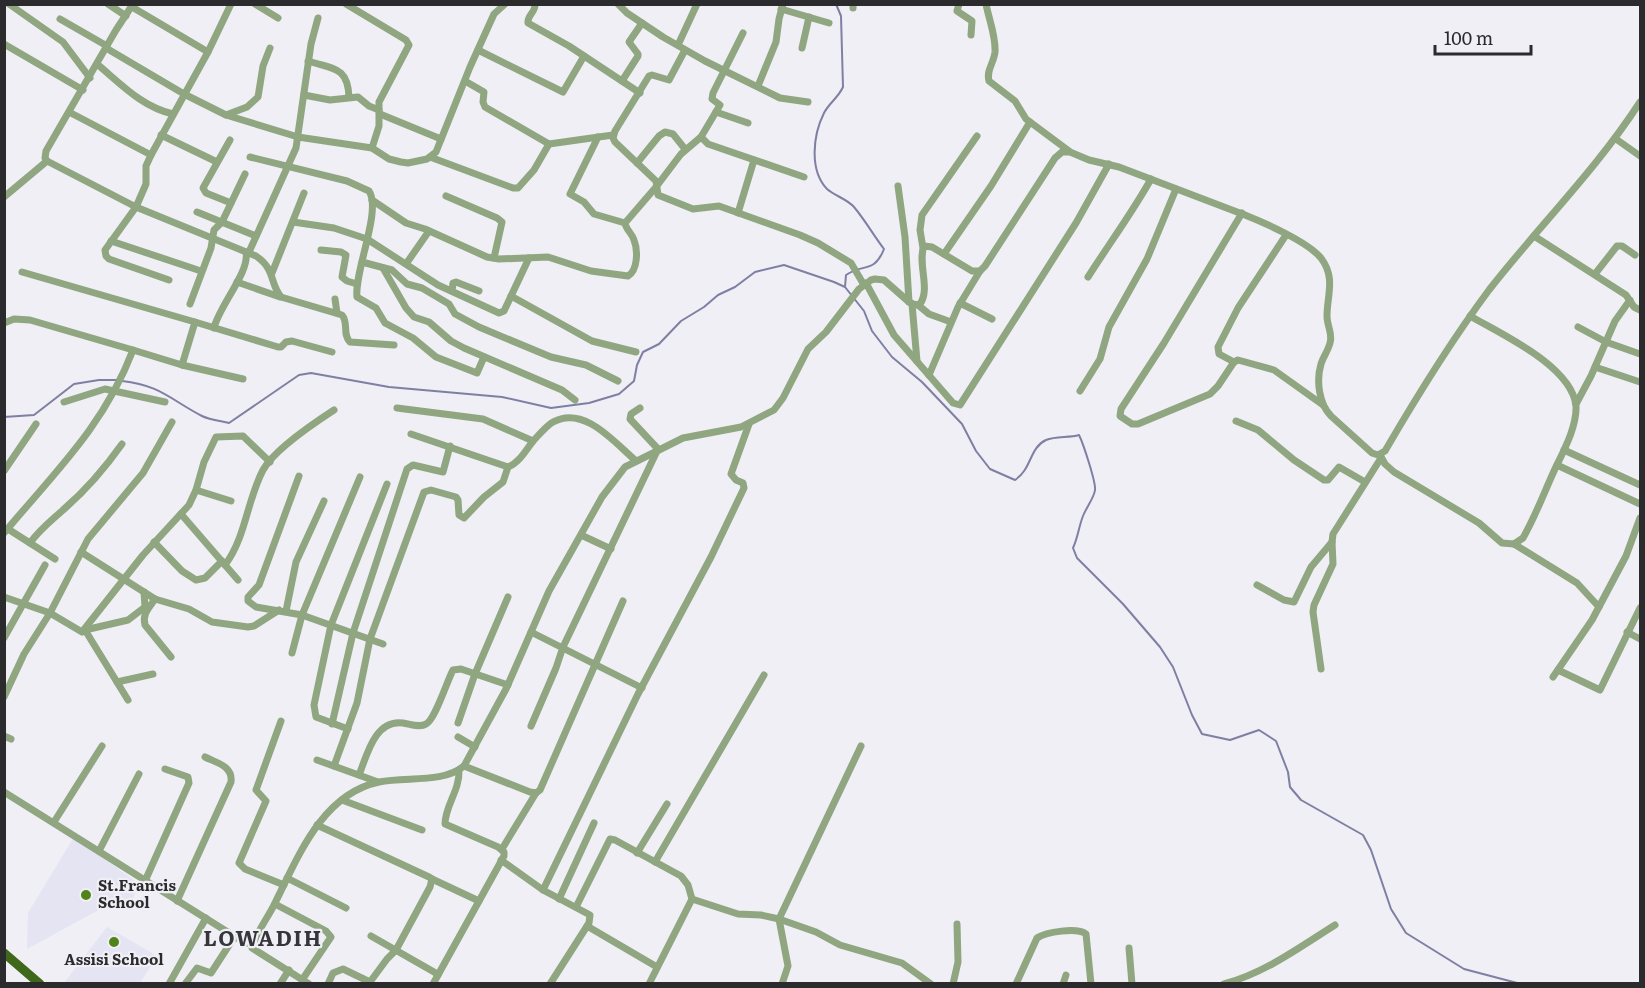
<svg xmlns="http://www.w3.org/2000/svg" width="1645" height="988" viewBox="0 0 1645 988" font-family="Literata,serif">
	<rect width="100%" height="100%" fill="#efeff5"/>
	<g fill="#e4e4f2">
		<polygon points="74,837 139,884 128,910 104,907 27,949 28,913"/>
		<polygon points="107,927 157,956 140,983 64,983"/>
	</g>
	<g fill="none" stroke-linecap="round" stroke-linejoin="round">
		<g stroke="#7f7fa4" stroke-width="2">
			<path d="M836,4L841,16L843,87C838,98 829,103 824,113C813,135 809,170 827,189C835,196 847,199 854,207C865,220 874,236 884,249C874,274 863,263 846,275L845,287"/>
			<path d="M122,381C160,385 171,400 202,416C210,420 221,421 229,423L299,375L311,373L389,387L502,397L551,408L589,403L619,394L634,381L637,365L643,352L659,344L681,321L704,307L718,295L735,287L755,272L784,265L834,282L845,287L864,311L872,331L892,357L922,382L962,424L976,451L990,469L1015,480C1032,469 1029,448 1046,440C1056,436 1069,438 1079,435C1083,443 1096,482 1095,490C1094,498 1086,508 1083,516C1079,526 1078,537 1073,548L1077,558L1123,604L1160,647L1173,667L1192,715L1202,734L1230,740L1259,730L1276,741L1288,772L1290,787L1301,800L1363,835L1371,850L1391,909L1406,933L1464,969L1521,984"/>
			<polyline points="4,417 34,415 74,384 99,380 116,380"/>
		</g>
		<g stroke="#8fa680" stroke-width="7">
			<polyline points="9,4 63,42 90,78"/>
			<polyline points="108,4 126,16"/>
			<path d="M133,4L116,30L46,151L45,158L47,161L136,207L256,256C276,270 269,282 281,297L342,315C349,323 342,334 350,342L394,345"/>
			<polyline points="255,4 278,18"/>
			<polyline points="346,4 406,40 409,45 379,102 379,126 372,148"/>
			<path d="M535,4C536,12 527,15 528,23L569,46L640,93"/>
			<polyline points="618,4 627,13 663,37 705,61 780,98 808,102"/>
			<polyline points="853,4 853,8"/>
			<polyline points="959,4 957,11 972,21 971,35"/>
			<path d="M986,4C989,20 996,36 995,52C994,63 986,70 989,81L1015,101L1026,119L1069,151"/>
			<polyline points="132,7 208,52"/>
			<polyline points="781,9 829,23"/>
			<polyline points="60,19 107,46"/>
			<polyline points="4,44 83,90"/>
			<polyline points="678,45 697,4"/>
			<polyline points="106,48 184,94 226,115 247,107 258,97 263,66 270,48"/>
			<polyline points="802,48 809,17"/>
			<polyline points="478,50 563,92 584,56"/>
			<polyline points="685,50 669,80 652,75 649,76 615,131 613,138 615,142 656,181 658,195 693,209 719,206 800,235 818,243 851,263 864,285"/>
			<path d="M308,61C334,69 348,67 349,97"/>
			<path d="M97,64C121,84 142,107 173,114"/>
			<polyline points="465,81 484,92 483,102 485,107 549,144 613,135"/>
			<polyline points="622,81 638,56 638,54 629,42 642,23"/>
			<polyline points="758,86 776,42 779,19 783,4"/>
			<polyline points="304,95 330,100 358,97 369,106 379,110"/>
			<polyline points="69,112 151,155"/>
			<polyline points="716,112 748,123"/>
			<polyline points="380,114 441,139"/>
			<polyline points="226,115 298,137 372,148 389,159 401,162 408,163 427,159 436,152 470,67 494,14 505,4"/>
			<polyline points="161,135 217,162"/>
			<polyline points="598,137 570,194 584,202 594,214 625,223"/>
			<polyline points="701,137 708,144 804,177"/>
			<polyline points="1616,139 1640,156"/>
			<polyline points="230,140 203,188 206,193 231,203"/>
			<path d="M250,157L347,181L369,191C382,210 354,272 357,297L376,308L385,323L413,338L436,357L477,373L484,357"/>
			<polyline points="430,157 513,188 518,188 534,170 549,144"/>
			<polyline points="637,163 659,136 665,132 673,134 685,149"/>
			<polyline points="898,186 905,237 909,302"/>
			<polyline points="446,196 497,218 502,222 494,258"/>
			<polyline points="4,197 47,161"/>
			<path d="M372,200L406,223L425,229L487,257L499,259L548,257L591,271L628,276C638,270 638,250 634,240C632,233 626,230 625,223L656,187L681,154L701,137L720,105L712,99L713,93L743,33"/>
			<polyline points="197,212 256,236"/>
			<polyline points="738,213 754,160"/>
			<polyline points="1242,213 1164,343 1121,409 1120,416 1132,424 1138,424 1210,394 1218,386 1234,362 1238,360 1274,370 1323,405"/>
			<polyline points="293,222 334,228 367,239 438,285 499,313 504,311 529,258"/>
			<polyline points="1534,236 1626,295 1634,307 1640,310"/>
			<polyline points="111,241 198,270"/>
			<polyline points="923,248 920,230 922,215 977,136"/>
			<polyline points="321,250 341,252 346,255 342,277 347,281 357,284"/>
			<polyline points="944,254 991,186 1030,122"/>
			<polyline points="362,262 392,270 407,284 422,288 449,304 455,314 479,327 551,357 586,365 618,381"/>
			<polyline points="406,264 429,231"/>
			<polyline points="383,268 406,308 414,317 429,322 451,341 464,348 562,390 575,400"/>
			<polyline points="22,272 195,322 182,365"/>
			<polyline points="272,273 304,193"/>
			<polyline points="1595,274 1617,246 1622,246 1635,255"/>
			<path d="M1088,277C1109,244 1132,213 1151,179"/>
			<polyline points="169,280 109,259 106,256 105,250 136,207 146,184 146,166 151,155 208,52 231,4"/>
			<polyline points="237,282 280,297"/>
			<polyline points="866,283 894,335 953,403 960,405 1076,223 1109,164"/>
			<polyline points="452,291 453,283 456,282 479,291"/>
			<polyline points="511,296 592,341 636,352"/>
			<polyline points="335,299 337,313"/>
			<polyline points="960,303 992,319"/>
			<polyline points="190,304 211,248 214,230 222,222 245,174"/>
			<polyline points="912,304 917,361"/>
			<polyline points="918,305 929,314 951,322"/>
			<polyline points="195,322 278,347 281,347 286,342 292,341 332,352"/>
			<path d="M4,323L14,319L30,320L133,350C104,426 55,472 4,533"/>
			<polyline points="1578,327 1606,342 1640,354"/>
			<path d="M214,328C219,306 250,272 246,252H249L296,148L311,44L318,18"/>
			<polyline points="133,350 182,365 243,379"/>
			<polyline points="1234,362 1219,354 1218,347 1238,308 1286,235"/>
			<polyline points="1595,367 1640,382"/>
			<polyline points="929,375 958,307 980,271"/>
			<polyline points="1080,391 1100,359 1109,327 1147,259 1176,189"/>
			<polyline points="64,402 105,389 165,402"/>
			<polyline points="1576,404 1591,376 1615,321 1630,300"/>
			<polyline points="397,408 483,419 533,441"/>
			<polyline points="1236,421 1258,430 1294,460 1324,480 1328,480 1339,467 1365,482"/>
			<path d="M411,434L508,467C519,463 526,450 533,441C539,435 546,426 553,422C584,405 614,442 635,460"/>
			<polyline points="1564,450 1640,485"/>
			<path d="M1380,455L1385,464L1394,472L1479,523L1502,543L1514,544L1523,538C1535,517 1544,493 1554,471C1563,452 1577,427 1576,406C1572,366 1501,334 1470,316"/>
			<polyline points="1557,465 1640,504"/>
			<polyline points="4,471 36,424"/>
			<polyline points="299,476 259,585 248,597 248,601 256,607 302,615 383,644"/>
			<polyline points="196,490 231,501"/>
			<polyline points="181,514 238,580"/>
			<polyline points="8,529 55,559"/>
			<polyline points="581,535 611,549"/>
			<polyline points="154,542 182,571 196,580 205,578 222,561"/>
			<path d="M30,543C40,529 51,521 63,510C85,491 105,468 122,444"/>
			<polyline points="1514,544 1577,583 1599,607"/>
			<polyline points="81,552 155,599 189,609 212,622 248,627 254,626 279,610"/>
			<path d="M225,565C246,537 247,500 263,470C274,450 314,423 334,410"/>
			<polyline points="1257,585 1284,600 1294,602 1311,567 1332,542"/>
			<polyline points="4,597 50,613 82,632 143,555 189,505 196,490 204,462 216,437 243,436 270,462"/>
			<path d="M155,599C149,608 142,614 145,625L171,657"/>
			<polyline points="286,611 296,562 324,501"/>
			<polyline points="531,632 642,688"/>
			<polyline points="1627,632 1640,639"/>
			<polyline points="4,638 45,565"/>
			<polyline points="292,653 302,615 360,477"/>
			<polyline points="1321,669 1313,612 1314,605 1333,564 1332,542 1333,534 1381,458"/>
			<polyline points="1558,670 1600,690 1640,608"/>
			<polyline points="1553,677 1592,620 1626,556 1640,518"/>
			<polyline points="117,682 153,674"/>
			<polyline points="4,697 24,654 50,613 88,539 143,473 172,422"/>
			<polyline points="128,700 85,630 128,620 145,607 144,592"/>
			<polyline points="281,721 256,790 266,801 239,863 245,869 284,885"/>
			<polyline points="458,723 475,674 508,597"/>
			<polyline points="332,724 353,633 407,469 413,465 443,472 450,446"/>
			<polyline points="531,726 556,668 563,647 658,449 630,419 631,414 640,408"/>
			<polyline points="348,729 316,717 314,705 331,625 387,484"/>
			<polyline points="4,736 11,739"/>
			<polyline points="458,737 475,747"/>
			<polyline points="317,760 378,782"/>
			<polyline points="334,766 357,703 370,639 424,492 431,490 456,497 458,500 459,515 464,518 484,497 503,482 508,467"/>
			<polyline points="464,766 530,792 536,793 540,790 623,601"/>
			<path d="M359,775C367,755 375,719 403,723C410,724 420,728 426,724C435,720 447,681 453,670L461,669L508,685"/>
			<polyline points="4,792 242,941 252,945"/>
			<polyline points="342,800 422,830"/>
			<polyline points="54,822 102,746"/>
			<polyline points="317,825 429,877 432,879 430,887 396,950 387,959 370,982 343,969 333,973 328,984"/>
			<polyline points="502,849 536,793"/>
			<polyline points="99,851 139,774"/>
			<polyline points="637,853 667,804"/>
			<polyline points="501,860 543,890 590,915 589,923 550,984"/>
			<polyline points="655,862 764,675"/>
			<polyline points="287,878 346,908"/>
			<polyline points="432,879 479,901"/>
			<polyline points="145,881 189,783 188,777 165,769"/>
			<polyline points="543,890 638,694 711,557 744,488 743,483 736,480 731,474 749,424"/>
			<polyline points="559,899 594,823"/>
			<polyline points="692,899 738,914 761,915 779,919 816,932 840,945 902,963 931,984"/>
			<path d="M177,901L231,782C233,766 217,763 205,757"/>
			<polyline points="275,904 326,931 331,937 302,980"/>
			<polyline points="576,907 610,839 615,840 681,876 688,885 692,899 649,984"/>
			<polyline points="587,926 657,967"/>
			<polyline points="371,936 434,972 438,975 433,984"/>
			<polyline points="1129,948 1132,984"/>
			<path d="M438,975L504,856V852L498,847L445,824C445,806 460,790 459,770"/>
			<polyline points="169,984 206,918"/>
			<polyline points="185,984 197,968 211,973 235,936"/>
			<polyline points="280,984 289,970"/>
			<path d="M309,984L252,948C256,932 268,918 275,903C298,857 322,794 379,782C406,776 442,784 464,766L506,689L549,591L602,497L625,467L683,438L741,427L774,410L783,398L808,349L826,332L859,289L871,280L875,279L884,280L909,302L915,305L920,304C931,289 917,263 924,246L932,247L972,271H980L985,266L1055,158L1062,152H1070L1089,160L1119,167L1245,215C1265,223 1308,242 1321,258C1336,278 1327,295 1327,316C1327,326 1333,334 1330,343C1328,351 1323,357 1321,364C1316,381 1319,404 1331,416L1372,453L1378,455L1385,451C1417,396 1451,341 1489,290C1539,226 1596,170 1640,102"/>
			<polyline points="782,984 788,966 779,919 861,746"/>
			<polyline points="953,984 958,962 957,924"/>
			<path d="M1016,984L1037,938C1046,932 1077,927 1086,934L1091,984"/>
			<polyline points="1063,984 1066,975"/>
			<path d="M1224,984C1265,973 1300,947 1335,925"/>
		</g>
		<polyline stroke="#40681b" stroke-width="9" points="4,953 40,984"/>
	</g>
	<g fill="#50841b" stroke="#efeff5" stroke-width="2">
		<circle cx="86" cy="895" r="6"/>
		<circle cx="114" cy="942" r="6"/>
	</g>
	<g text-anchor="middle" stroke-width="4.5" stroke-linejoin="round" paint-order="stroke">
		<g font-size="15" font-weight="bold" fill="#2b2b2d" stroke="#efeff5" text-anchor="start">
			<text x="98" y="891">St.Francis<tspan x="98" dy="17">School</tspan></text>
			<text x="114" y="965" text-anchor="middle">Assisi School</text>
		</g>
		<g font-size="21" font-weight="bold" letter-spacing="1.5" fill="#35353a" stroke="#efeff5">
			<text x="263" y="946">LOWADIH</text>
		</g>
	</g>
	<rect width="1645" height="988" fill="none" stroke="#2b2b2d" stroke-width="12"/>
	<path d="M1435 45v9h96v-9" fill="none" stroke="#2b2b2d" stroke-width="3"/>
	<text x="1444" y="45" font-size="18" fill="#2b2b2d" stroke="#efeff5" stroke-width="4.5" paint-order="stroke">100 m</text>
</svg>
